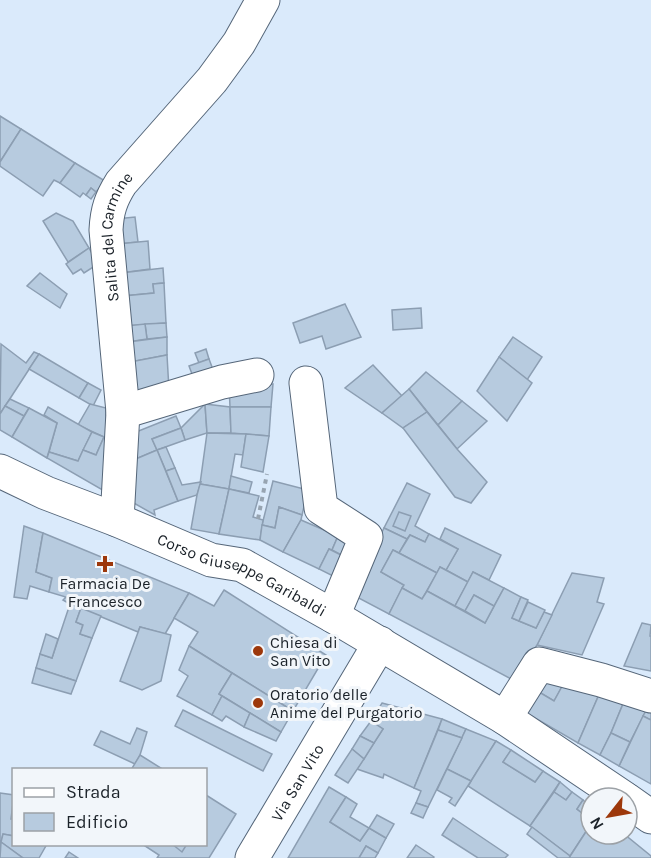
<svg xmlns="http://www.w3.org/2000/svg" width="651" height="858" viewBox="0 0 651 858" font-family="Karla,sans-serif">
	<rect width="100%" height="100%" fill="#daeafb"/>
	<g fill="#b7cbdf" stroke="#8c9eb2" stroke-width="1.5">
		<polygon points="0,116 21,129 0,162"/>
		<polygon points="21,129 75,163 60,183 54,180 43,196 0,166 0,162"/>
		<polygon points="75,163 105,181 96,192 91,188 86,195 83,193 80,197 60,183"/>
		<polygon points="91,188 96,192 91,199 86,195"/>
		<polygon points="56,213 73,221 89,248 68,262 43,221"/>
		<polygon points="135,217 138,242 118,244 116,219"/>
		<polygon points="148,241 150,269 121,273 118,244"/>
		<polygon points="89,248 98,264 84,273 81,269 73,274 66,264"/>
		<polygon points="163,268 164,283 153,284 154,293 123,296 121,273"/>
		<polygon points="40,273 67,294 60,308 27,286"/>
		<polygon points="164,283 166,323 126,326 123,296 154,293 153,284"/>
		<polygon points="345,304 361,337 326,349 322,336 300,343 293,323"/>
		<polygon points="421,308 422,328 393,330 392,310"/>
		<polygon points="166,323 167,337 147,339 145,324"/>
		<polygon points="145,324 147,339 128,342 126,326"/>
		<polygon points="167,337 167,355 130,362 128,342"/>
		<polygon points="513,337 542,357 527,380 499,357"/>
		<polygon points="1,344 26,363 34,352 39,354 0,414"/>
		<polygon points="206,349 209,359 199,363 195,353"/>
		<polygon points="39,354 88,383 79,398 29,369"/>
		<polygon points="167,355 169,390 134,398 130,362"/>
		<polygon points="499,357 532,383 507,421 477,391"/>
		<polygon points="209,359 215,375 195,382 189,366"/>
		<polygon points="373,365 402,396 382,413 345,388"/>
		<polygon points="426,372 462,401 438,425 409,389"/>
		<polygon points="88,383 101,390 93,406 79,398"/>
		<polygon points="273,384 271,407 230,407 229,385"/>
		<polygon points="409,389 427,412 403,428 382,413"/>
		<polygon points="10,399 29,408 24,416 5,406"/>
		<polygon points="462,401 487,421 457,449 438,425"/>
		<polygon points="90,404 106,408 106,438 78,425"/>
		<polygon points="205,404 207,433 185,440 181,428"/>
		<polygon points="205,404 230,407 231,433 207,433"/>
		<polygon points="5,406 24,416 12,437 0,430 0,414"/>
		<polygon points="48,407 92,432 78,461 49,452 57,423 44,415"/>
		<polygon points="230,407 271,407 269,436 231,433"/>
		<polygon points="29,408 57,423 47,458 12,437"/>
		<polygon points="427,412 457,449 487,482 471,503 455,497 403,428"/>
		<polygon points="176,416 181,428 152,439 157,450 131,461 131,434"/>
		<polygon points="181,428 185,440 157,450 152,439"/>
		<polygon points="92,432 104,437 96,455 83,450"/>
		<polygon points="207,433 246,434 243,455 235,454 229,489 200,484"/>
		<polygon points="246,434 269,436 263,472 241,467"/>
		<polygon points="104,437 106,438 106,492 47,458 49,452 78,461 83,450 96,455"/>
		<polygon points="166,447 175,468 166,471 157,450"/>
		<polygon points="157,450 178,501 154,510 155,515 132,502 131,461"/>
		<polygon points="175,468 182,485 201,482 197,495 178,501 166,471"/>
		<polygon points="231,476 252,482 249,493 229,489"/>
		<polygon points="273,481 308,490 302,515 279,507 275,528 262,525"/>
		<polygon points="407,483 430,494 415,526 429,534 425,542 410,535 407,539 384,528"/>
		<polygon points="200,484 229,489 219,534 191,529 197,495"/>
		<polygon points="229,489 259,496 253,517 263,520 260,540 219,534"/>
		<polygon points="279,507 302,515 301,520 283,552 260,540 262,525 275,528"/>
		<polygon points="399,512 411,516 405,531 393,526"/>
		<polygon points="301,520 338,536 332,550 329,549 319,569 283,552"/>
		<polygon points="24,526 43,533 36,572 52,578 49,592 30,586 27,599 14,597"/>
		<polygon points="384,528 407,539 399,553 393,550 381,572 404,585 389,614 351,594"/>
		<polygon points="445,528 501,555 489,580 473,572 468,582 446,570 458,549 440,539"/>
		<polygon points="43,533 189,593 165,634 140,627 138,632 70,604 63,600 66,597 49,592 52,578 36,572"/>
		<polygon points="429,534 458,549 446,570 440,567 437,573 399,553 410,535 425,542"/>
		<polygon points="338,536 349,542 347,558 332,550"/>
		<polygon points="329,549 347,558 337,578 319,569"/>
		<polygon points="393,550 437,573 422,599 402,588 404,585 381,572"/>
		<polygon points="440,567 468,582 455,606 427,591"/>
		<polygon points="473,572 504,588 494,606 474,595 465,611 455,606"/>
		<polygon points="572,573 604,578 597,602 604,604 582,655 537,645"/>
		<polygon points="402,588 422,599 427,591 485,623 504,588 521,597 512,618 536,628 544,612 552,615 537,645 515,681 389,614"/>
		<polygon points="224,590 326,655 293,711 189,646 198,632 174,618 189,593 214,606"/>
		<polygon points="474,595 494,606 485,623 465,611"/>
		<polygon points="521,597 528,600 519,621 512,618"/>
		<polygon points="528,602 545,610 536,628 519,621"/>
		<polygon points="70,604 81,608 76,622 83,625 80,634 92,638 76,681 36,668 40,654 52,658"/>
		<polygon points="81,608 101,616 92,638 80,634 83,625 76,622"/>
		<polygon points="642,623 651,625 650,636 651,636 651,671 624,666"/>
		<polygon points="140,627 171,635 161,681 142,690 120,681"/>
		<polygon points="46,634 58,639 52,658 40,654"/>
		<polygon points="189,646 232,673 219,694 222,696 212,715 177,696 188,676 179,670"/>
		<polygon points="36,668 76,681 71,694 32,683"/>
		<polygon points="232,673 293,711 281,732 219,694"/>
		<polygon points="541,674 565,681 554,701 534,689"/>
		<polygon points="565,681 601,690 578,743 523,711 534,689 554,701"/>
		<polygon points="601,690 625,699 611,733 600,755 578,743"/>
		<polygon points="222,696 250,713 244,727 226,716 222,721 212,715"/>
		<polygon points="625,699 647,709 630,742 611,733"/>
		<polygon points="382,703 442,719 414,788 384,774 383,778 357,769 383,729 371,721"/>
		<polygon points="647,709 651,710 651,720 643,716"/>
		<polygon points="183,710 272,754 263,771 175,726"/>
		<polygon points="250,713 281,732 276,741 244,727"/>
		<polygon points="643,716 651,720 651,784 619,766"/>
		<polygon points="442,719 466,729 462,738 438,730"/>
		<polygon points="371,721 383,729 374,743 360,736"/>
		<polygon points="137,728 147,732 140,755 135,764 94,745 101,731 130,744"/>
		<polygon points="466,729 496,741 471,781 447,769"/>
		<polygon points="438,730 462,738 428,807 416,803 421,791 414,788"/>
		<polygon points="611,733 630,742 619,766 600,755"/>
		<polygon points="360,736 374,743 364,759 352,749"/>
		<polygon points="496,741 511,750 503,762 535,782 543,771 560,782 530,826 468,786"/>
		<polygon points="352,749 364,759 348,783 335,775"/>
		<polygon points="511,750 543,771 535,782 503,762"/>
		<polygon points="140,755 164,770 131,770"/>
		<polygon points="447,769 471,781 455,806 449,802 452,798 437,790"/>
		<polygon points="560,782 572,792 566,800 554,792"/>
		<polygon points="329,787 346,797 330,822 360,841 369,828 386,838 378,853 366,846 359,858 288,858"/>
		<polygon points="554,792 566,800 572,792 583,800 577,809 591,820 591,824 570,856 530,826"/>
		<polygon points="0,793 14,795 11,819 14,819 14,836 3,834 0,847"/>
		<polygon points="206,795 236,814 209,858 157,858 159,855 142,844 206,844"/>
		<polygon points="346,797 357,804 350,817 369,828 360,841 330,822"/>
		<polygon points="583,800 591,807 591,820 577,809"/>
		<polygon points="416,803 428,807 423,818 411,813"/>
		<polygon points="377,815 394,824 386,838 369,828"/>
		<polygon points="453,818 508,855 505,858 478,858 442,835"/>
		<polygon points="591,824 591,834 624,834 651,856 651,858 569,858"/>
		<polygon points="532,827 570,856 569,858 558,858 527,834"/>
		<polygon points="3,834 14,836 14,844 47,844 39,858 23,858 1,842"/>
		<polygon points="1,842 23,858 0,858"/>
		<polygon points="172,844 187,844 182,852"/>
		<polygon points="416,845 434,857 433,858 407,858"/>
		<polygon points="366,846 378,853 375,858 359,858"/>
		<polygon points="69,852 78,858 65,858"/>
	</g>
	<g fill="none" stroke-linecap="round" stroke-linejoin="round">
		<g stroke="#556679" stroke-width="35">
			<g id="minor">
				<polyline points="306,383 321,508 366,537 333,616"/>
				<polyline points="123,412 222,382 257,375"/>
				<path id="s1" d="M0,471L46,493L117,520L211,560L242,565L333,616L505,718L624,798"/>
				<path id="s2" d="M117,520L123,412L106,230C107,210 111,199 121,183L212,80L239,43L263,0"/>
				<polyline points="505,718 539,664 601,680 651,696"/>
				<polyline points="627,800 651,817"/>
				<path id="s3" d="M252,858L380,643"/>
			</g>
		</g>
		<polyline stroke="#97a4b1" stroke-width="4" stroke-dasharray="4.5 4.5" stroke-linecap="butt" points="258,519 267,474"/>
		<use href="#minor" stroke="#fff" stroke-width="33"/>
	</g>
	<g fill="#9d380b" stroke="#f2f6fa" stroke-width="2">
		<path d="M102 555h6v6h6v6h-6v6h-6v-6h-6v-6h6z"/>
		<circle cx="258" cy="651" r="6"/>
		<circle cx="258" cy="703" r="6"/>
	</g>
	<g text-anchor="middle" stroke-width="6" stroke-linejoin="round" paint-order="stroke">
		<g font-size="16" fill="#1b2229" stroke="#f2f6fa">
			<text dy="6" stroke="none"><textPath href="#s2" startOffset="286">Salita del Carmine</textPath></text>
			<text dy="6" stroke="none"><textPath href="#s1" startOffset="264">Corso Giuseppe Garibaldi</textPath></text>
			<text dy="6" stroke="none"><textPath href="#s3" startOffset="88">Via San Vito</textPath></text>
		</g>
		<g font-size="16" fill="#1b2229" stroke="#f2f6fa" text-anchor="start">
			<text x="105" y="589" text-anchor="middle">Farmacia De<tspan x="105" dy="18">Francesco</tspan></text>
			<text x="270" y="648">Chiesa di<tspan x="270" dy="18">San Vito</tspan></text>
			<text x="270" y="700">Oratorio delle<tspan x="270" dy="18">Anime del Purgatorio</tspan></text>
		</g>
	</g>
	<rect x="12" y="768" width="195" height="78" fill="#f2f6fa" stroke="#9ca1a6" stroke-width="1.5"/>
	<rect x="24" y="788" width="30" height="9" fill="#ffffff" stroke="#9ca1a6" stroke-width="1.5"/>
	<text x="66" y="798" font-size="18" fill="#1b2229">Strada</text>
	<rect x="24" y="813" width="30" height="18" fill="#b7cbdf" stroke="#9ca1a6" stroke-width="1.5"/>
	<text x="66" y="828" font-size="18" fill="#1b2229">Edificio</text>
	<g transform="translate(609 816) rotate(239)"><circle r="28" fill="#f2f6fa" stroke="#9ca1a6" stroke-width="1.5"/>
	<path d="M0-4.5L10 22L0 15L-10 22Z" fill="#9d380b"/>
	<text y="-9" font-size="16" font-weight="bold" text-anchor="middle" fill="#1b2229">N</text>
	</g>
</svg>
